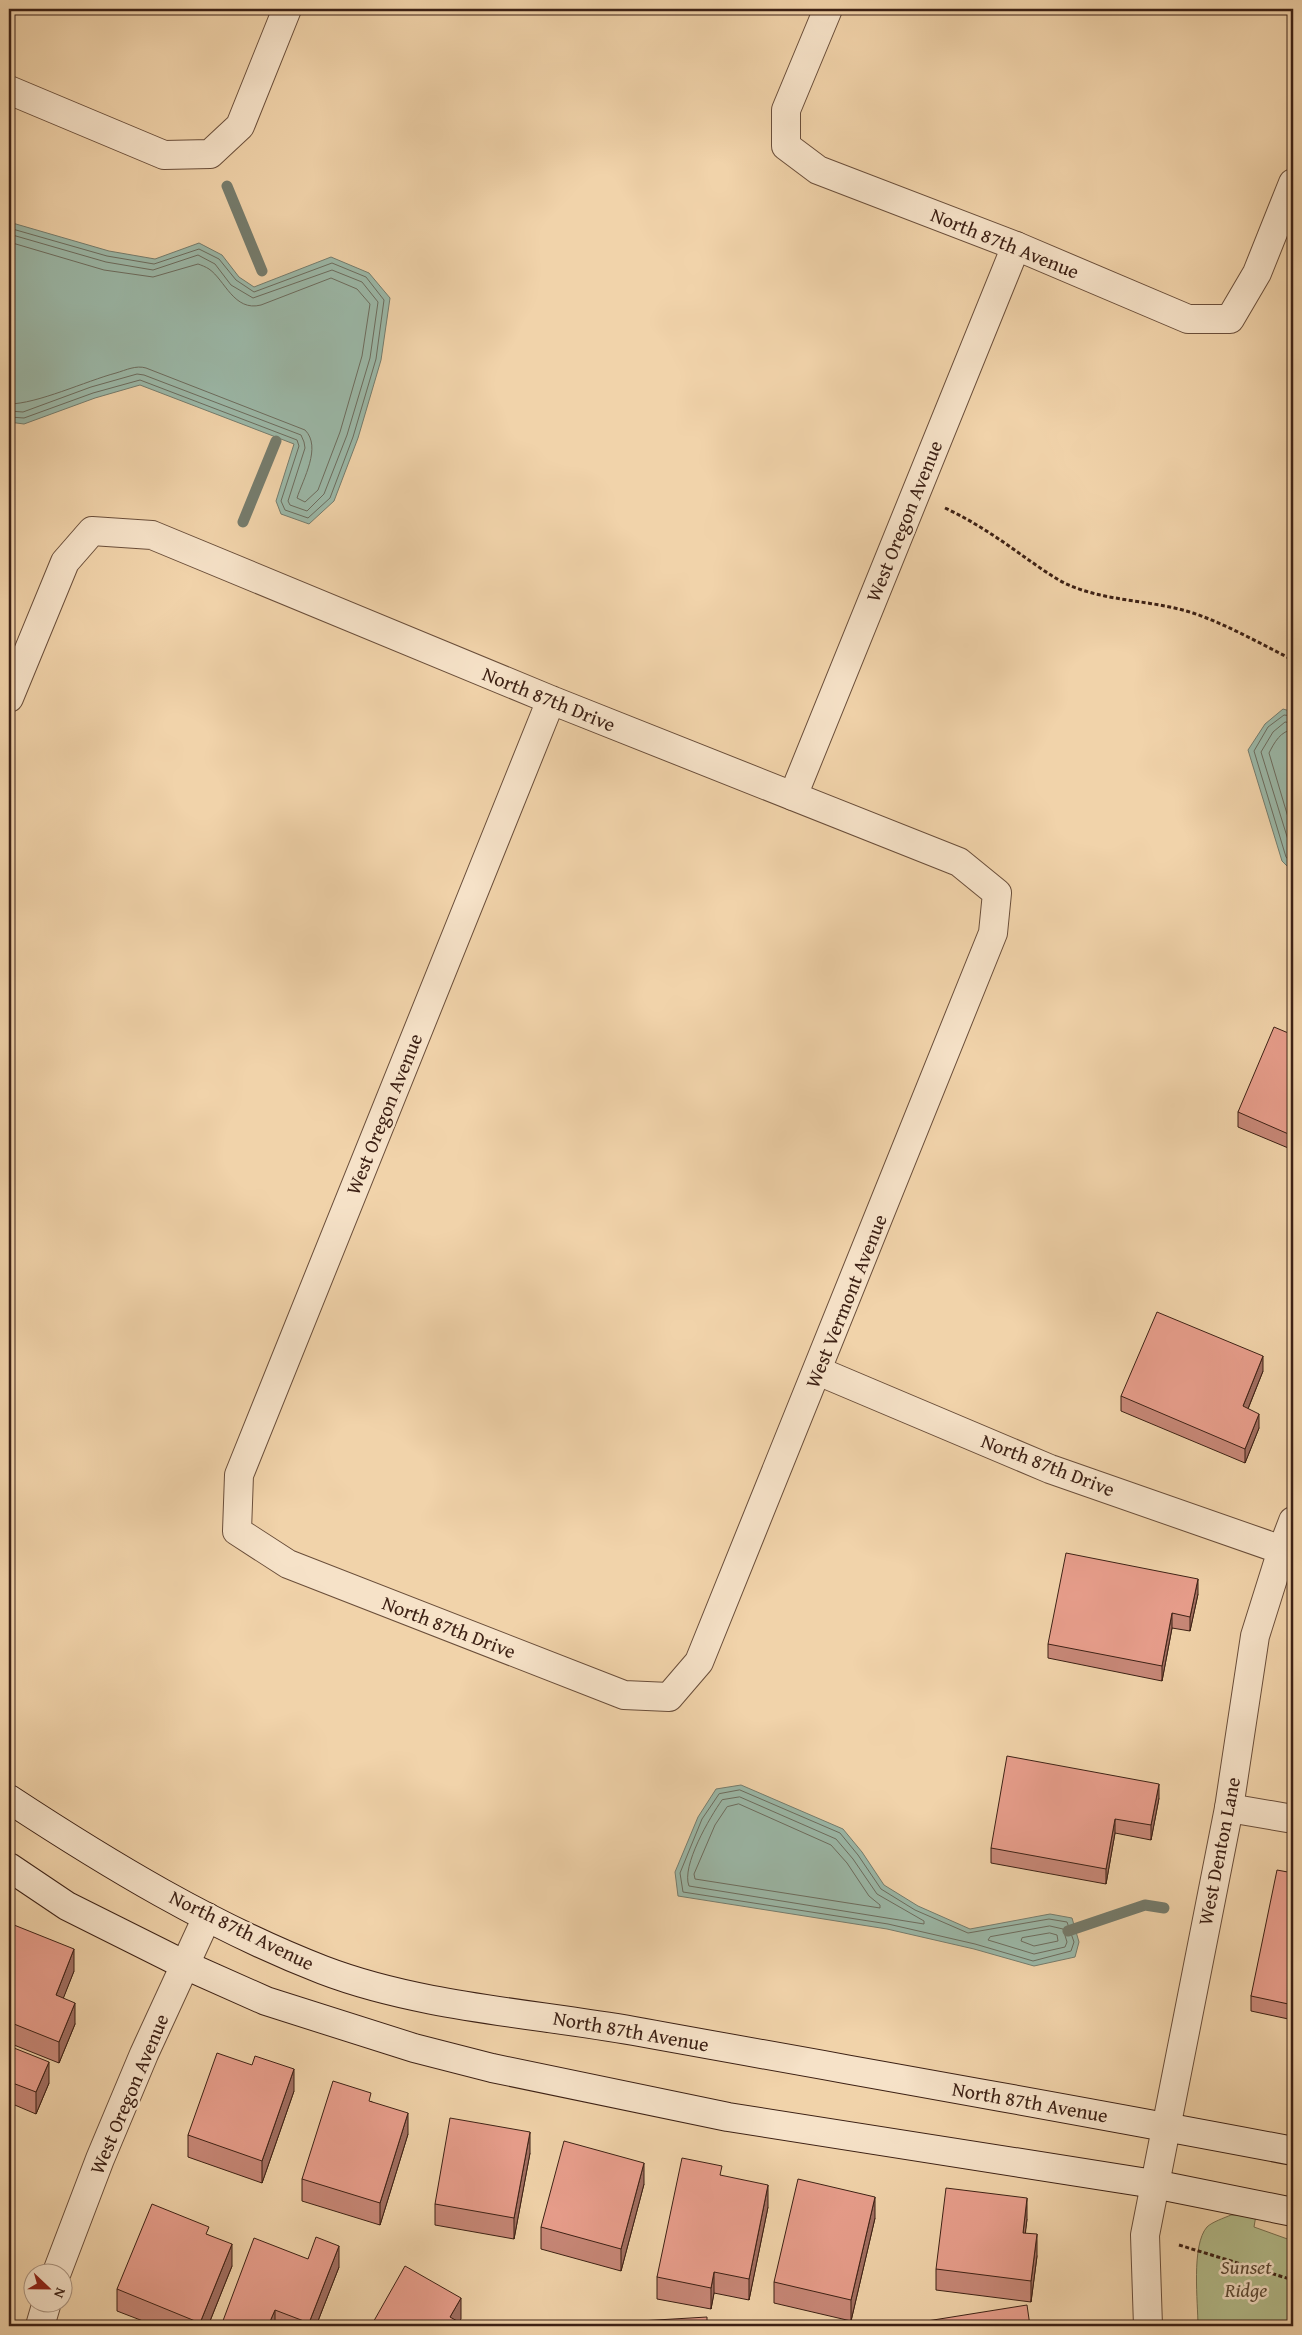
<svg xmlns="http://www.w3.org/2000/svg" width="1302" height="2335" viewBox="0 0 1302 2335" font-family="'Gentium Book Plus',serif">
	<rect width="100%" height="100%" fill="#f1d3aa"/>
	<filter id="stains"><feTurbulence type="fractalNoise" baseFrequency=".004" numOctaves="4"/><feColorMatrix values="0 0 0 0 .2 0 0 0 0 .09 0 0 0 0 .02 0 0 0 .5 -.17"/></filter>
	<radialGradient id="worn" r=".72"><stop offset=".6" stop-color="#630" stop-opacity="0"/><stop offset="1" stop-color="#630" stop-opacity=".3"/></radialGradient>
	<path fill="#b4be8d" stroke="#787051" d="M1231,2215H1256L1254,2227L1293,2241V2326H1198C1198,2303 1191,2245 1207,2227C1212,2222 1224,2218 1231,2215Z"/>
	<g fill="#9bb8a8" stroke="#757c6d">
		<polygon points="9,222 109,251 155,259 199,243 222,255 239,277 254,287 331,257 369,273 390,298 381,360 358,438 334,501 309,524 281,514 276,501 294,444 140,385 95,398 24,424 9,422"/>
		<polygon points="1283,709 1293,712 1293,872 1282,861 1248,750 1265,724"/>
		<polygon points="741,1785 843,1829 862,1852 884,1885 918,1906 970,1929 1050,1914 1072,1918 1079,1942 1075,1957 1034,1966 974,1949 887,1929 678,1896 675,1872 698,1817 716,1789"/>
	</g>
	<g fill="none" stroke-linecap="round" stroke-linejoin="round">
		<g stroke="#6c6c5e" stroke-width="1">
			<polyline points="9,228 107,256 154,264 199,249 219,259 236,280 254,292 332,263 366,277 384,300 376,359 353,437 330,498 308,518 285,510 281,501 299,446 297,440 140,380 93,393 24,418 9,417"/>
			<polyline points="9,234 106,262 153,270 198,255 215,264 231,285 253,298 332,270 362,282 378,302 370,358 347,435 324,494 307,511 290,505 288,501 305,448 304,442 301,435 144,375 137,374 91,387 23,412 9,411"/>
			<path d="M9,242L104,270L153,277L198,264C201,265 206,267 209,269C225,280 234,312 261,305L331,278L357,289L370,304L362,356L340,432L318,490L305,502L297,498C303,479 322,447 305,430L146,368C136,365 126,370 116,373C86,381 37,404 9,404"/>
			<polyline points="1293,716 1284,715 1268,727 1254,751 1286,857 1293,865"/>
			<polyline points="1293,723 1285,722 1273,732 1261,752 1293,856"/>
			<path d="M1293,730C1281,730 1274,743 1269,753L1293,834"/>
			<polygon points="740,1790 840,1833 858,1855 881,1889 915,1910 968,1933 1049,1919 1067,1922 1074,1942 1071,1951 1033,1961 975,1944 888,1924 683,1892 680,1873 702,1819 719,1794"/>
			<path d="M740,1797L836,1839L853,1859L877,1894L924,1921V1924L689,1886C681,1866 710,1817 722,1800Z"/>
			<polygon points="739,1804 831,1845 847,1863 869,1896 880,1905 880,1908 695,1879 694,1874 715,1825 727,1807"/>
			<polygon points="1050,1926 1063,1929 1067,1942 1065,1947 1034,1954 988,1940 990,1937"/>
			<polygon points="1050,1933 1057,1935 1058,1941 1034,1946 1021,1941 1022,1938"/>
		</g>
		<g stroke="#757c6d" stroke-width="11">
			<polyline points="227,186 262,271"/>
			<polyline points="243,522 276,441"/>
			<polyline points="1068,1931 1145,1905 1164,1908"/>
		</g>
		<g stroke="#6a4e3a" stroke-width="30">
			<g id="street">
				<polyline points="828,9 786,110 786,146 818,170 1016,246 1188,319 1230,319 1257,273 1293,183"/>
				<polyline points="9,90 164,155 210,154 240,126 287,9"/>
				<polyline points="9,698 65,562 92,531 152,535 551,700 959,862 997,893 993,933 699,1662 669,1697 624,1695 288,1564 237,1531 239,1475 551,700"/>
				<polyline points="793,796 1016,246"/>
				<polyline points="818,1371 1050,1469 1282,1550"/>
				<polyline points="1229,1808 1293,1819"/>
				<polyline points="57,2272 100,2159 144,2054 207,1917"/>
				<polyline points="40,2326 47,2302"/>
				<polyline points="1148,2326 1145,2235 1229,1808 1255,1636 1282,1550 1293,1521"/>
			</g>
		</g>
		<g stroke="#3d2115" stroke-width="30">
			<g id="secondary">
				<path d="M9,1799C108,1864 212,1927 323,1970C420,2007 532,2013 634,2031C854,2071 1074,2109 1293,2151"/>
				<polyline points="9,1867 67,1906 185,1965 266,2001 414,2048 492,2068 728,2117 1154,2184 1293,2212"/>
			</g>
		</g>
		<g stroke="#3d2115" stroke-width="3" stroke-dasharray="4 2.5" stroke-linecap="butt">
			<path d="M945,508C973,521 998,538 1023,556C1038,566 1054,579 1071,586C1110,602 1153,600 1193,613C1228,625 1261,644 1293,660"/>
			<polyline points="1179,2245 1293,2280"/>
		</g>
		<use href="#street" stroke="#f6e2c8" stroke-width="28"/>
		<use href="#secondary" stroke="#f6e2c8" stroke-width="28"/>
	</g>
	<g fill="#c88878" stroke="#3d2115">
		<polygon points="1293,1035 1293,1150 1238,1127 1238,1112"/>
		<polygon points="1263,1371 1248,1409 1259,1428 1245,1463 1121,1411 1121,1396"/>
		<polygon points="1198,1594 1190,1631 1172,1628 1162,1681 1048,1658 1048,1644"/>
		<polygon points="1159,1798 1151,1840 1115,1833 1106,1884 991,1863 991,1848"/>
		<polygon points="1293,1873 1293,2020 1251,2011 1251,1996"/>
		<polygon points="9,1923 74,1971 63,1998 75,2024 59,2063 9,2043"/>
		<polygon points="9,2046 49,2083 36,2114 10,2103 9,2107"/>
		<polygon points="294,2091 262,2183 188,2157 188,2135"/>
		<polygon points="371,2101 408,2134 380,2225 302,2201 302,2179"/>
		<polygon points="530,2153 514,2239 435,2225 435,2204"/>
		<polygon points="722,2176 768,2207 749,2300 714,2293 711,2309 657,2299 657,2277"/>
		<polygon points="644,2184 621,2271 541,2249 541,2227"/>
		<polygon points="875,2218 851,2321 774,2303 774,2282"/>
		<polygon points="1027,2219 1025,2233 1037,2256 1031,2302 936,2290 936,2269"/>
		<polygon points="209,2235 232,2266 208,2326 156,2326 117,2311 117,2289"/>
		<polygon points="308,2259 339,2267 316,2326 221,2326"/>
	</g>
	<g fill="#a26f62" stroke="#3d2115">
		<polygon points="1263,1356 1263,1371 1243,1421 1243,1406"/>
		<polygon points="1259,1414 1259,1428 1245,1463 1245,1449"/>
		<polygon points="1198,1579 1198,1594 1190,1631 1190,1617"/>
		<polygon points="1172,1613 1172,1628 1162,1681 1162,1666"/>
		<polygon points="1159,1784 1159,1798 1151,1840 1151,1825"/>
		<polygon points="1115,1819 1115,1833 1106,1884 1106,1869"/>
		<polygon points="74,1949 74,1971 56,2017 56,1995"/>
		<polygon points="75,2003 75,2024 59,2063 59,2042"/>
		<polygon points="49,2062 49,2083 36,2114 36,2092"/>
		<polygon points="294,2069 294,2091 262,2183 262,2161"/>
		<polygon points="10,2082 10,2103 9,2107 9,2085"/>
		<polygon points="408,2113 408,2134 380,2225 380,2203"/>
		<polygon points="530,2132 530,2153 514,2239 514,2218"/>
		<polygon points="644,2163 644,2184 621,2271 621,2249"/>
		<polygon points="768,2185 768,2207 749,2300 749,2279"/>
		<polygon points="875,2197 875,2218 851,2321 851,2300"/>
		<polygon points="1027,2198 1027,2219 1023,2254 1023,2233"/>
		<polygon points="1037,2234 1037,2256 1031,2302 1031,2281"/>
		<polygon points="232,2244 232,2266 208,2326 200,2326 200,2323"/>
		<polygon points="339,2246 339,2267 316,2326 309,2326 309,2323"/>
		<polygon points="714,2272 714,2293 711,2309 711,2288"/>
		<polygon points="461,2298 461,2319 457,2326 450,2317"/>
		<polygon points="275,2310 275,2326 268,2326"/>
	</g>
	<g fill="#e89e8c" stroke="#3d2115">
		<polygon points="1274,1027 1293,1035 1293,1136 1238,1112"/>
		<polygon points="1157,1312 1263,1356 1243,1406 1259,1414 1245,1449 1121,1396"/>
		<polygon points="1066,1553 1198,1579 1190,1617 1172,1613 1162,1666 1048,1644"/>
		<polygon points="1007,1756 1159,1784 1151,1825 1115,1819 1106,1869 991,1848"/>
		<polygon points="1277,1870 1293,1873 1293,2005 1251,1996"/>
		<polygon points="9,1923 74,1949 56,1995 75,2003 59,2042 9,2022"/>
		<polygon points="9,2046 49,2062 36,2092 10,2082 9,2085"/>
		<polygon points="217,2053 252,2065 255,2056 294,2069 262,2161 188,2135"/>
		<polygon points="333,2081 371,2093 369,2101 408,2113 380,2203 302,2179"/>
		<polygon points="450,2118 530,2132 514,2218 435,2204"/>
		<polygon points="564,2141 644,2163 621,2249 541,2227"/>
		<polygon points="682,2158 722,2166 720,2175 768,2185 749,2279 714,2272 711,2288 657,2277"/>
		<polygon points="798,2179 875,2197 851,2300 774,2282"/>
		<polygon points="946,2188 1027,2198 1023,2233 1037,2234 1031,2281 936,2269"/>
		<polygon points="152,2204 209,2227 206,2234 232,2244 200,2323 117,2289"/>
		<polygon points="316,2237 339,2246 309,2323 275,2310 268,2326 221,2326 254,2238 308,2259"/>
		<polygon points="405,2266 461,2298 450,2317 466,2326 371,2326"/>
		<polygon points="1027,2305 1030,2326 928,2326 927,2321"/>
		<polygon points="707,2317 707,2326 606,2326 606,2323"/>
	</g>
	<g text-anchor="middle" stroke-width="5" stroke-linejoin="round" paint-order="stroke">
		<g font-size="20" fill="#3d2115" stroke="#f6e2c8">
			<text transform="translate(1005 243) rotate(22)" y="7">North 87th Avenue</text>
			<text transform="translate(904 521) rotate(-68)" y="7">West Oregon Avenue</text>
			<text transform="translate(549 699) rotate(22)" y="7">North 87th Drive</text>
			<text transform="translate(384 1114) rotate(-68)" y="7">West Oregon Avenue</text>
			<text transform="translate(846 1301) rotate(-68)" y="7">West Vermont Avenue</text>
			<text transform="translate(1048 1465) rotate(21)" y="7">North 87th Drive</text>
			<text transform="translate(449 1627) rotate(21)" y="7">North 87th Drive</text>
			<text transform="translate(1219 1851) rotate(-79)" y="7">West Denton Lane</text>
			<text transform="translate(242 1930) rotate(26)" y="7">North 87th Avenue</text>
			<text transform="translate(631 2031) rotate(10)" y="7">North 87th Avenue</text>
			<text transform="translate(129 2094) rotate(-67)" y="7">West Oregon Avenue</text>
			<text transform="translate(1030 2102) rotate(10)" y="7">North 87th Avenue</text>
		</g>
		<g font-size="20" font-style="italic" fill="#5b4833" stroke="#f6e2c8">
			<text x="1246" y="2274">Sunset<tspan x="1246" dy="23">Ridge</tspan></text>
		</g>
	</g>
	<rect width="1302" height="2335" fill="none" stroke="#f1d3aa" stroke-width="30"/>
	<rect x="10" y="10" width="1282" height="2315" fill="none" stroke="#3d2115" stroke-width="2.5"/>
	<rect x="15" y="15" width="1272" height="2305" fill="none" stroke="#3d2115"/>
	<g transform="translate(48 2288) rotate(112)"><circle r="24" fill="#f6e2c8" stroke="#ac9580"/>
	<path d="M0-4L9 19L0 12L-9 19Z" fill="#8f2418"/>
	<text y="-8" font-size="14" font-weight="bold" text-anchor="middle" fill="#3d2115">N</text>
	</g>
	<rect width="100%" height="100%" filter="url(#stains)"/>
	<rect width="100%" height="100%" fill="url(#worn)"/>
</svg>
